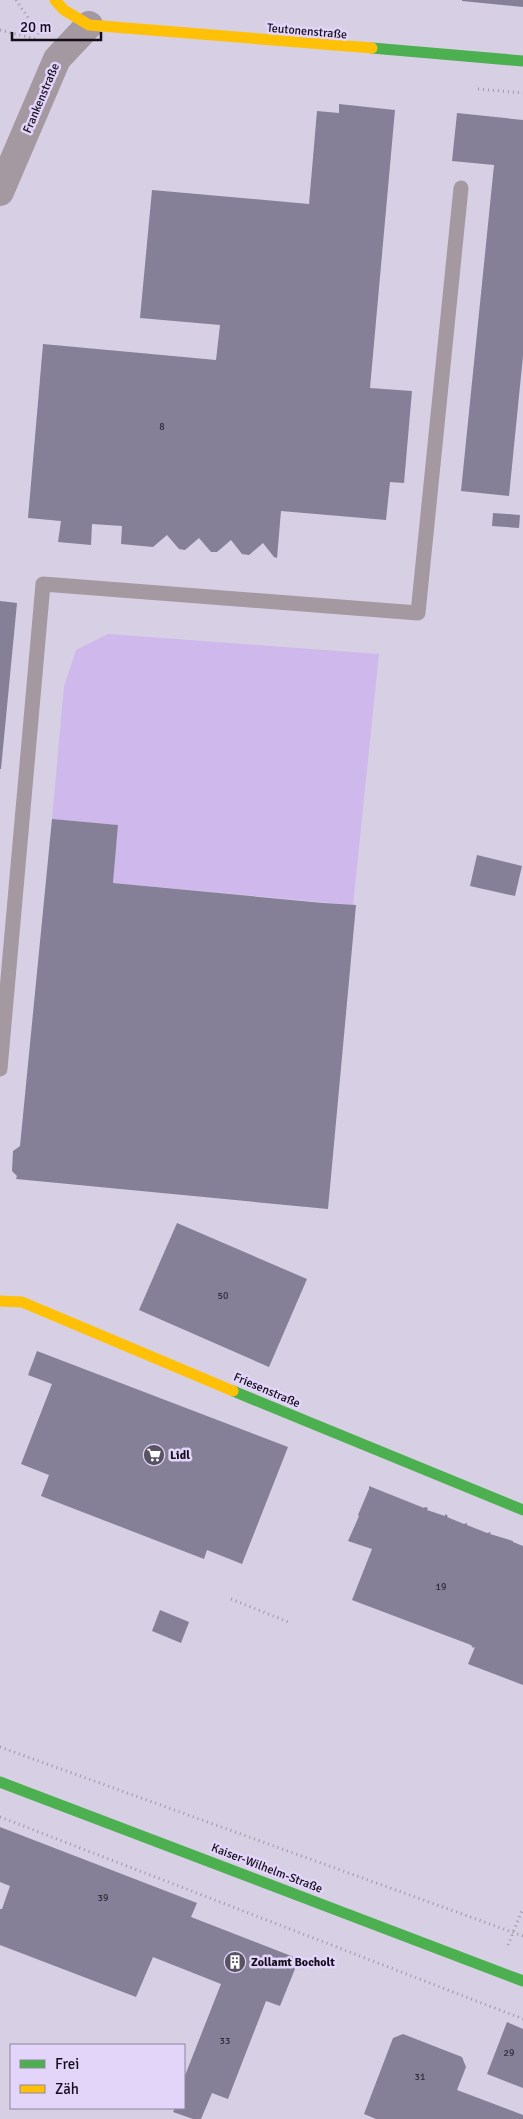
<svg xmlns="http://www.w3.org/2000/svg" width="523" height="2119" viewBox="0 0 523 2119" font-family="Signika,sans-serif">
	<rect width="100%" height="100%" fill="#d7cfe4"/>
	<polygon fill="#ceb8ec" points="108,634 379,654 353,905 113,883 118,825 52,819 64,686 76,650"/>
	<g fill="#858097">
		<polygon points="462,0 523,0 523,7 462,1"/>
		<polygon points="339,104 395,110 370,388 412,391 404,483 390,482 386,520 281,511 277,558 274,557 263,543 249,555 242,554 231,540 217,552 211,552 199,538 185,550 179,549 167,535 153,547 121,544 122,526 92,524 91,545 58,542 61,521 28,518 43,344 216,360 220,325 140,318 152,190 309,204 317,111 339,113"/>
		<polygon points="457,113 523,120 523,356 509,496 461,491 494,165 452,161"/>
		<polygon points="493,513 520,515 519,528 492,526"/>
		<polygon points="0,601 17,603 1,769 0,769"/>
		<polygon points="52,819 118,825 113,883 323,903 356,905 328,1209 16,1179 17,1176 12,1171 13,1151 20,1146"/>
		<polygon points="477,855 522,866 515,896 470,886"/>
		<polygon points="177,1223 307,1279 269,1367 139,1310"/>
		<polygon points="37,1351 288,1447 242,1564 207,1550 204,1559 41,1496 49,1475 21,1464 52,1384 28,1375"/>
		<polygon points="369,1486 424,1508 425,1507 428,1508 427,1510 445,1516 445,1514 448,1516 447,1517 464,1524 467,1523 467,1525 487,1533 491,1532 490,1534 513,1541 513,1542 523,1546 523,1685 468,1664 475,1647 473,1648 471,1645 352,1600 372,1549 348,1541 359,1516 358,1515 369,1489"/>
		<polygon points="160,1610 189,1622 181,1643 152,1631"/>
		<polygon points="0,1827 197,1903 191,1917 299,1959 280,2006 266,2001 228,2099 212,2093 201,2119 193,2119 173,2112 175,2108 184,2108 184,2078 221,1984 153,1957 136,1997 0,1945 0,1909 2,1909 10,1886 0,1882"/>
		<polygon points="507,2022 523,2029 523,2088 487,2074"/>
		<polygon points="403,2034 462,2057 466,2067 457,2090 523,2115 523,2119 376,2119 364,2114 393,2038"/>
	</g>
	<g fill="none" stroke-linecap="round" stroke-linejoin="round">
		<g stroke="#a198a1" stroke-width="3" stroke-dasharray="1 4" stroke-linecap="butt">
			<polyline points="16,0 40,35"/>
			<polyline points="0,30 36,39"/>
			<polyline points="478,89 523,93"/>
			<polyline points="231,1599 288,1622"/>
			<polyline points="0,1747 523,1936"/>
			<polyline points="0,1817 523,2019"/>
			<polyline points="508,1945 523,1908"/>
		</g>
		<polyline stroke="#a599a1" stroke-width="15" points="0,1069 43,584 418,613 461,188"/>
		<polyline stroke="#a599a1" stroke-width="28" points="0,192 57,59 89,25"/>
		<g stroke="#4caf50" stroke-width="11">
			<polyline points="372,48 523,61"/>
			<polyline points="233,1391 523,1510"/>
			<polyline points="0,1782 523,1981"/>
		</g>
		<g stroke="#ffc107" stroke-width="11">
			<polyline points="55,0 64,10 89,25 372,48"/>
			<polyline points="0,1301 22,1302 233,1391"/>
		</g>
	</g>
	<defs>
		<g id="supermarket-disc" transform="scale(1.125)"><circle r="9.5" fill="#585261" stroke="#e3d4fa"/><path d="M-6-5.5h2.5l.6 2H6L4.5 2H-2.5L-4.4-4H-6ZM-1.5 3.2a1.3 1.3 0 1 0 .1 0ZM3 3.2a1.3 1.3 0 1 0 .1 0Z" fill="#fff"/></g>
		<g id="building-disc" transform="scale(1.125)"><circle r="9.5" fill="#585261" stroke="#e3d4fa"/><path d="M-4-6H4V6H1V3H-1V6H-4ZM-2.5-4.3h1.7v1.8h-1.7ZM.8-4.3h1.7v1.8H.8ZM-2.5-1h1.7V.8h-1.7ZM.8-1h1.7V.8H.8Z" fill="#fff"/></g>
	</defs>
	<g fill-rule="evenodd">
		<use href="#supermarket-disc" x="154" y="1455"/>
		<use href="#building-disc" x="235" y="1962"/>
	</g>
	<g text-anchor="middle" stroke-width="5" stroke-linejoin="round" paint-order="stroke">
		<g font-size="10" fill="#302a39">
			<text x="162" y="430">8</text>
			<text x="223" y="1299">50</text>
			<text x="441" y="1590">19</text>
			<text x="103" y="1901">39</text>
			<text x="225" y="2044">33</text>
			<text x="509" y="2056">29</text>
			<text x="420" y="2080">31</text>
		</g>
		<g font-size="12" fill="#130e1a" stroke="#e3d4fa">
			<text transform="translate(307 31) rotate(5)" y="4">Teutonenstraße</text>
			<text transform="translate(41 98) rotate(-67)" y="4">Frankenstraße</text>
			<text transform="translate(267 1390) rotate(23)" y="4">Friesenstraße</text>
			<text transform="translate(267 1868) rotate(21)" y="4">Kaiser-Wilhelm-Straße</text>
		</g>
		<g font-size="12" font-weight="bold" fill="#130e1a" stroke="#e3d4fa" text-anchor="start">
			<text x="170" y="1459">Lidl</text>
			<text x="251" y="1966">Zollamt Bocholt</text>
		</g>
	</g>
	<rect x="10" y="2044" width="175" height="65" fill="#e3d4fa" stroke="#9085a0"/>
	<rect x="20" y="2060" width="25" height="8" fill="#4caf50" stroke="#9085a0"/>
	<text x="55" y="2069" font-size="15" fill="#130e1a">Frei</text>
	<rect x="20" y="2085" width="25" height="8" fill="#ffc107" stroke="#9085a0"/>
	<text x="55" y="2094" font-size="15" fill="#130e1a">Zäh</text>
	<path d="M12 32v8h89v-8" fill="none" stroke="#130e1a" stroke-width="2.5"/>
	<text x="20" y="32" font-size="15" fill="#130e1a" stroke="#e3d4fa" stroke-width="4" paint-order="stroke">20 m</text>
</svg>
